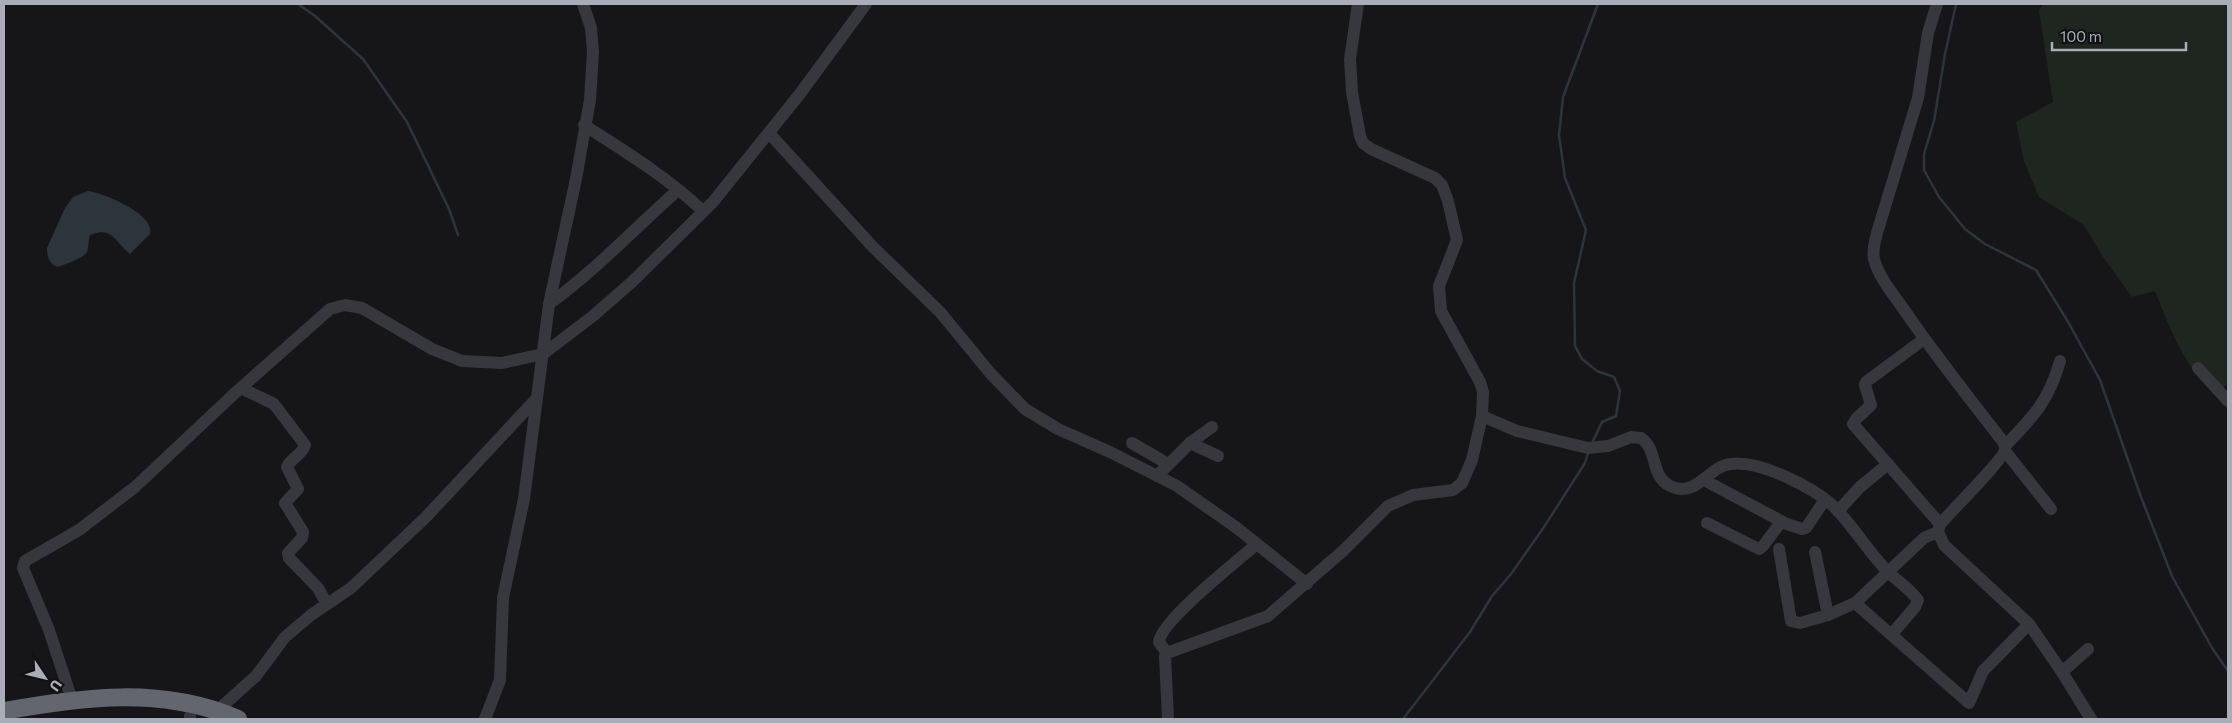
<svg xmlns="http://www.w3.org/2000/svg" width="2232" height="723" viewBox="0 0 2232 723" font-family="Commissioner,sans-serif">
	<rect width="100%" height="100%" fill="#161618"/>
	<path fill="#1e261f" d="M2043,4H2228V383L2216,395C2184,367 2170,329 2155,291L2132,297L2103,257L2084,225L2039,197L2024,161L2016,122L2053,102L2039,10Z"/>
	<path fill="#2c353c" d="M88,191C104,193 155,214 150,234L130,254C115,242 112,226 90,235C88,240 89,247 87,252C84,258 64,265 57,267C49,263 47,257 47,248L65,208L73,197Z"/>
	<g fill="none" stroke-linecap="round" stroke-linejoin="round">
		<g stroke="#2c353c" stroke-width="2.5">
			<polyline points="298,4 315,16 363,59 407,122 449,209 458,235"/>
			<polyline points="1956,4 1945,54 1934,121 1924,154 1924,170 1939,197 1965,229 1985,244 2036,270 2067,320 2100,380 2141,497 2172,576 2212,648 2228,671"/>
			<polyline points="1592,443 1602,422 1616,416 1620,391 1614,377 1597,371 1582,359 1575,346 1574,283 1586,230 1565,178 1559,135 1563,97 1598,4"/>
			<polyline points="1403,719 1470,632 1492,596 1511,574 1544,527 1585,463 1588,453"/>
		</g>
		<g stroke="#37383d" stroke-width="12">
			<path d="M1937,4L1928,33L1918,98L1877,233C1875,241 1872,250 1874,259C1879,278 1894,295 1905,311C1935,355 1968,397 2001,439C2003,442 2006,446 2005,450C2004,458 1949,514 1940,524L1938,532L1944,545L2029,624L2062,672L2091,719"/>
			<path d="M584,125C626,152 667,177 703,211"/>
			<polyline points="769,133 873,247 940,312 991,374 1025,409 1058,429 1110,452 1177,486 1237,528 1307,584"/>
			<path d="M549,304C596,270 635,228 678,190"/>
			<polyline points="1924,339 1866,382 1865,385 1871,405 1856,419 1853,424 1940,524"/>
			<polyline points="2198,368 2228,401"/>
			<path d="M241,388L274,404L305,445C303,454 291,458 287,467L298,489L285,503L303,532L302,538L288,553L289,558L318,588L327,604"/>
			<path d="M1482,416L1517,431L1588,448L1608,446L1631,437L1641,438C1658,449 1650,476 1670,486C1697,499 1708,466 1731,464C1761,460 1820,490 1839,512C1856,531 1870,553 1887,571C1897,581 1910,589 1918,600L1915,607L1892,634"/>
			<polyline points="1132,443 1168,464"/>
			<polyline points="1190,443 1218,456"/>
			<path d="M2005,446C2033,417 2049,401 2060,361"/>
			<polyline points="2005,451 2051,509"/>
			<polyline points="1157,476 1190,443 1212,427"/>
			<polyline points="1704,480 1783,522"/>
			<polyline points="1838,511 1860,487 1888,464"/>
			<polyline points="1707,523 1759,549 1763,546 1781,522 1802,529 1806,528 1824,501"/>
			<polyline points="1779,549 1791,621 1800,623 1828,615 1855,603 1924,538 1938,532"/>
			<polyline points="1815,552 1828,615"/>
			<polyline points="1855,603 1969,703 1983,671 2029,624"/>
			<path d="M1167,653L1159,642C1160,622 1239,559 1257,544"/>
			<polyline points="2062,672 2088,649"/>
			<polyline points="72,700 49,630 23,568 25,561 79,530 135,487 234,394 330,309 345,305 362,308 432,349 462,361 502,363 543,354 593,316 633,281 713,202 799,95 866,4"/>
			<polyline points="218,710 256,676 285,637 311,615 351,588 426,517 537,398"/>
			<polyline points="190,719 190,716"/>
			<polyline points="485,719 500,680 503,598 524,499 549,304 576,179 590,100 593,52 591,28 583,4"/>
			<polyline points="1168,719 1165,656 1167,653 1268,616 1344,550 1388,506 1413,495 1453,490 1462,483 1472,460 1482,416 1483,392 1480,382 1441,311 1439,286 1457,240 1448,201 1442,185 1435,178 1371,149 1363,143 1360,136 1352,92 1350,59 1358,4"/>
		</g>
		<path stroke="#63666e" stroke-width="18" d="M4,711C82,697 162,686 238,719"/>
	</g>
	<rect width="2232" height="723" fill="none" stroke="#a8adb8" stroke-width="10"/>
	<g transform="translate(45 678) rotate(125)" stroke="#111113" stroke-width="4" paint-order="stroke">
	<path d="M0-4L9 19L0 12L-9 19Z" fill="#a8adb8"/>
	<text y="-8" font-size="14" font-weight="bold" text-anchor="middle" fill="#a8adb8">U</text>
	</g>
	<path d="M2052 42v8h134v-8" fill="none" stroke="#a8adb8" stroke-width="2.5"/>
	<text x="2060" y="42" font-size="15" fill="#a8adb8" stroke="#111113" stroke-width="4" paint-order="stroke">100 m</text>
</svg>
